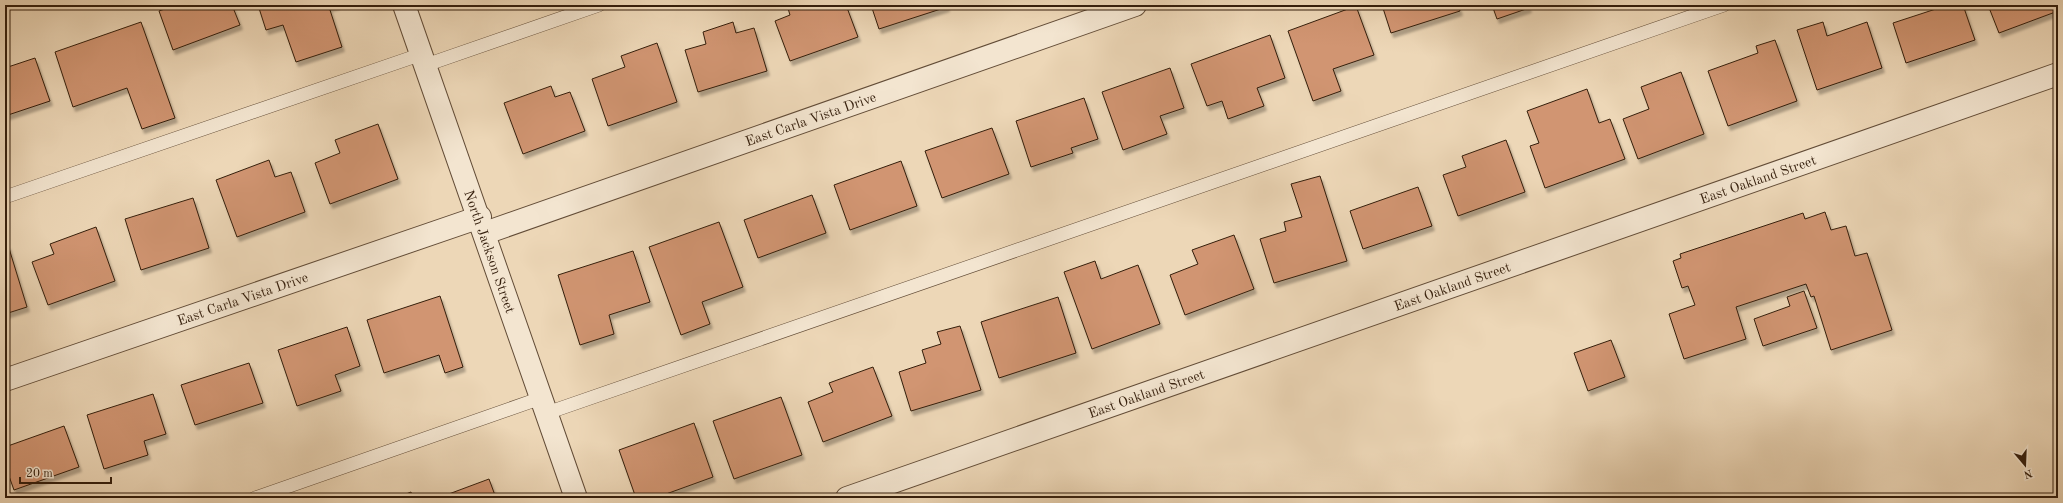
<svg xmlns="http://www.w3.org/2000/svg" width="2063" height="503" viewBox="0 0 2063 503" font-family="'Old Standard TT',serif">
	<defs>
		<filter id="shadow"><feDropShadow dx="2.5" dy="4.5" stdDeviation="1" flood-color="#0004"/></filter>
	</defs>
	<rect width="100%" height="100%" fill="#edd7b7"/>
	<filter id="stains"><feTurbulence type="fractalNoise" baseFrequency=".005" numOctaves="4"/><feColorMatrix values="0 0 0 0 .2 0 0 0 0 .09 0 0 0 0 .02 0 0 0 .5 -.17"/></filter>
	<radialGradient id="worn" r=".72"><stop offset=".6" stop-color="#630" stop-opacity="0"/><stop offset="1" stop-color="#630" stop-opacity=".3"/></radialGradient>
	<g fill="#d19572" stroke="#341e0c" filter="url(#shadow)">
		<polygon points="176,5 232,5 240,25 173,50 159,11"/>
		<polygon points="258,5 337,5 329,7 342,47 296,62 283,25 266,30"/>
		<polygon points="787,5 846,5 858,37 790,61 775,21 790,15"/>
		<polygon points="871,5 947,5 947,7 879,29"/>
		<polygon points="1382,5 1458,5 1460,11 1391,33"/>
		<polygon points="1492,5 1528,5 1529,8 1497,19"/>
		<polygon points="1948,5 1963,5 1975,40 1906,63 1893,23"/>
		<polygon points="1988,5 2058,5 2058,11 1999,33"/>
		<polygon points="1356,6 1374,55 1333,69 1341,91 1313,101 1288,31"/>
		<polygon points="141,22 175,118 142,129 127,88 73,107 55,52"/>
		<polygon points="733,22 736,33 754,28 767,71 698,92 685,50 706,44 703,32"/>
		<polygon points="1823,22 1827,36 1867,22 1882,68 1817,90 1797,30"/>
		<polygon points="1270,35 1285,78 1257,88 1264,106 1228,119 1222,101 1207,106 1191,64"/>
		<polygon points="1775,40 1797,101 1728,126 1708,71 1758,53 1756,46"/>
		<polygon points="657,43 677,102 608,126 592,79 625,67 621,56"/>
		<polygon points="35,58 50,101 5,116 5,68"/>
		<polygon points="1170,68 1184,108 1160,116 1167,134 1123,150 1102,92"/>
		<polygon points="1681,72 1704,134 1638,159 1623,119 1649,109 1641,87"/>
		<polygon points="551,86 555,97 570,92 585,131 523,154 504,103"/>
		<polygon points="1587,89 1599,123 1610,119 1625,159 1545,188 1530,146 1539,143 1527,111"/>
		<polygon points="1084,98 1098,139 1071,148 1073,153 1031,167 1016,121"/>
		<polygon points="378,124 398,179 330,204 315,163 340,153 335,140"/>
		<polygon points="992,128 1009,174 942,198 925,151"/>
		<polygon points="1506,140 1525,192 1458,216 1443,175 1466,167 1462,156"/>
		<polygon points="269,160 275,177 291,172 305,212 237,237 216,180"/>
		<polygon points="901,161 917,206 850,230 834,185"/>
		<polygon points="1320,176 1347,261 1274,283 1260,239 1286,231 1284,222 1302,217 1291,184"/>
		<polygon points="1418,187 1432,226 1363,249 1350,211"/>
		<polygon points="812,195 826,233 758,258 744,220"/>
		<polygon points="193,198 209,248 141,270 125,219"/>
		<polygon points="1825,212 1831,230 1846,226 1855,256 1867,253 1892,330 1831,350 1814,296 1811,297 1806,284 1736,307 1746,339 1684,359 1669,314 1695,305 1688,286 1682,288 1673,261 1681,258 1680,254 1803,213 1805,219"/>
		<polygon points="719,222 743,287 702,302 710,324 681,335 649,247"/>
		<polygon points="96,227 115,281 48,305 32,262 54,254 50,244"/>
		<polygon points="1234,235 1254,289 1185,315 1170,275 1198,264 1192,250"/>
		<polygon points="8,245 27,307 5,314 5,246"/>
		<polygon points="633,251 650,302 609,315 614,334 580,345 558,275"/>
		<polygon points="1095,261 1101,279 1138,265 1160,324 1092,349 1064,272"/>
		<polygon points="1804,291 1817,328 1763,346 1754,319 1790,306 1787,297"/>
		<polygon points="440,296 463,367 445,373 439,355 384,373 367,320"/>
		<polygon points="1058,297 1076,353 999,378 981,322"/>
		<polygon points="960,326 981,390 911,411 899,372 926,363 922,350 941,344 937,332"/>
		<polygon points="347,327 360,366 335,375 341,391 297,406 278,350"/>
		<polygon points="1611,340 1625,377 1588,391 1574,353"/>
		<polygon points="249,363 263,403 195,425 181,385"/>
		<polygon points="873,367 892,416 823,442 808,402 833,392 829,383"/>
		<polygon points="153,394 166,434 144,441 148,455 104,469 87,415"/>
		<polygon points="781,397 802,455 734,479 713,421"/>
		<polygon points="694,423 713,477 655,498 636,498 619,450"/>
		<polygon points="64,426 79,467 14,490 5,465 5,447"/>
		<polygon points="489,479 496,498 438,498"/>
		<polygon points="411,492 413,498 396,498"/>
	</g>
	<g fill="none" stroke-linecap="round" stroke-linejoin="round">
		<g stroke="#624c37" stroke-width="14">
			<g id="service">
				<polyline points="426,65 599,5"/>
				<polyline points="5,197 422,54"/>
				<polyline points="547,413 1724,5"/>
				<polyline points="255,498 541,398"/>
			</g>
		</g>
		<g stroke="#624c37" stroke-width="24">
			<g id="minor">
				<path id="s1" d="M404,5L576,498"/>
				<path id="s2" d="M485,233L1135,5"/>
				<path id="s3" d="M5,380L480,217"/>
				<path id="s4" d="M847,498L2058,74"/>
			</g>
		</g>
		<use href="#service" stroke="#f3e5d0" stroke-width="13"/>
		<use href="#minor" stroke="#f3e5d0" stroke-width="22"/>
	</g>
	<g text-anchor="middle" stroke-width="4" stroke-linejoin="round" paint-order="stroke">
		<g font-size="14" fill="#341e0c" stroke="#f3e5d0">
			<text dy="5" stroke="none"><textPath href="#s2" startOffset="345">East Carla Vista Drive</textPath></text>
			<text dy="5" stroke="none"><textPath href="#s4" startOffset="965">East Oakland Street</textPath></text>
			<text dy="5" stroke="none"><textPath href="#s1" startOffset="261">North Jackson Street</textPath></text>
			<text dy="5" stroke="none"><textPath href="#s4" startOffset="641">East Oakland Street</textPath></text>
			<text dy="5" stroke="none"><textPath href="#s3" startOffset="251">East Carla Vista Drive</textPath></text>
			<text dy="5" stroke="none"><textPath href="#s4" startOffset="317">East Oakland Street</textPath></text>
		</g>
	</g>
	<rect width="2063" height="503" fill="none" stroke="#edd7b7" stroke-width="20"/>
	<rect x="6" y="6" width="2051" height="491" fill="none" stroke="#341e0c" stroke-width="2"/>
	<rect x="10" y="10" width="2043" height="483" fill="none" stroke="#341e0c"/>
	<g transform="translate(2025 465) rotate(161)" stroke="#f3e5d0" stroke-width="3" paint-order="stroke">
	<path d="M0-3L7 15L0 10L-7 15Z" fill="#341e0c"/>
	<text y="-6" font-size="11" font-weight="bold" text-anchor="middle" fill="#341e0c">N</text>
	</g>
	<path d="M20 477v6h91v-6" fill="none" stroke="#341e0c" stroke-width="2"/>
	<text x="26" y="477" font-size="12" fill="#341e0c" stroke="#f3e5d0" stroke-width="3" paint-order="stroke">20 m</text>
	<rect width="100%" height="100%" filter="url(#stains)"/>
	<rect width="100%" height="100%" fill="url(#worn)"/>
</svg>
